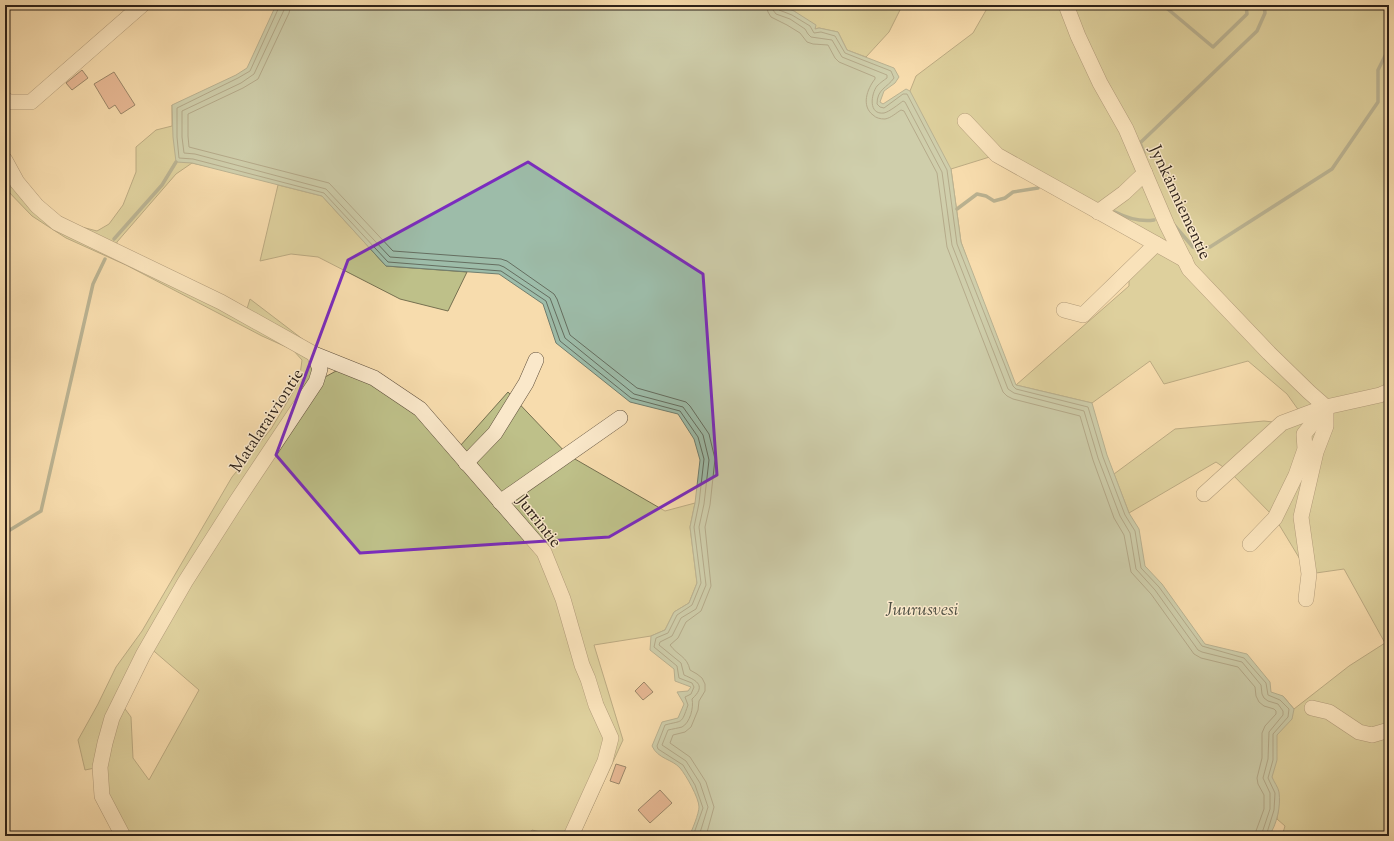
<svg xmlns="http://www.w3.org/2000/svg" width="1394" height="841" viewBox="0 0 1394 841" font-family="'Sorts Mill Goudy',serif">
	<rect width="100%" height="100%" fill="#f7dcad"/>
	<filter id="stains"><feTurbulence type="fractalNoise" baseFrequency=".005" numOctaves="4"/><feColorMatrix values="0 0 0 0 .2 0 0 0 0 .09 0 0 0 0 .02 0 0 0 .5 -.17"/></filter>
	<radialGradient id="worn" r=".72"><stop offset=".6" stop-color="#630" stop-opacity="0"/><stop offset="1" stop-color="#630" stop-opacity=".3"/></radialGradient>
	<g fill="#bec089" stroke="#767050" fill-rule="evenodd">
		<polygon points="776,5 901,5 901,8 889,32 866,57 847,50 838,32 819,28 815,29 815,27 794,11"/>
		<polygon points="989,5 1389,5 1389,836 1282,836 1285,826 1277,819 1278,811 1262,795 1283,696 1294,709 1349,666 1385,643 1344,569 1309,574 1275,518 1229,471 1216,462 1129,513 1114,474 1175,429 1264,421 1282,423 1302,415 1287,394 1248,361 1164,384 1150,361 1092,403 1016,385 1129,286 1129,270 1155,244 996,155 951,169 961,242 967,259 945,265 910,91 916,76 973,33"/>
		<path d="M172,105L210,167L192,163L176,174L117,242L115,251L245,315L250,299L309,344L316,382L336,371L349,368L460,446L508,392L568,455L665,511L695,503L690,527L697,583L689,603L674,612L665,630L651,636L594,645L623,740L579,836H556L532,830L529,836H123L100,767L85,770L78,740L98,704L116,667L142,631L232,477L271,429L299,382L302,360L293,350L262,336L126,265L66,238L32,216L5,188V160L14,176L55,213L74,225L97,231L109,224L123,205L136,172V147L156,130L172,126ZM148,646L199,690L149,780L133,758L131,717L120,702Z"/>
		<polygon points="278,185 322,196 386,266 467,272 448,311 400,299 318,257 291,254 260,261"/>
	</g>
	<path fill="#9dbca9" stroke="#707e6f" d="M276,5H776L794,11L816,25L815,29L819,28L838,32L847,50L894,68L899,77L895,83L884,91L880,102L883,104L906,89L910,91L951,169L961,242L1016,385L1092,403L1107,455L1129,513L1139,529L1145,566L1162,584L1205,644L1247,654L1270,682L1271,692L1283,696L1294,709L1292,719L1277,735V760L1272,777C1274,782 1278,787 1279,792C1281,806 1277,824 1269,836H689C692,831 699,813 699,807C699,798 686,775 680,768C672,759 658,759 652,746L662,722L678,718L684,704L677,692L688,691L691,687L675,681L674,669L650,650L651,636L665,630L674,612L689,603L697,583L690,527L695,503L700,460L694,439L678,414L630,402L556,343L543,304L499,274L386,266L322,196L192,163L176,162L173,137L172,105L236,75L247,68Z"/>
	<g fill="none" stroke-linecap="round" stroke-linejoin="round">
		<g stroke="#656e60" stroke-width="1">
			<path d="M280,5L250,71L238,78L177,108V137L179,158L193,159L324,193L388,262L501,271L546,301L560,341L631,398L680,411L698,437L704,459L699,503L694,527L701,583L692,605L677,615L668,633L656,638L654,647L677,666L679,678L692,683L694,687L691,694L685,697L688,705C681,725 683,720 665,725L657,746L658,749L683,765L695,785L703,808L693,836"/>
			<path d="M285,5L284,10L254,74L241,83L182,111V137L184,153L195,154L326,189L390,257L499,265L504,267L550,298L565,338L634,394L683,407L703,435L709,460L704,504L699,527L706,585L696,609L681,618L672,636L660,642L659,645L681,663L684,675C698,681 706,686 692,699C694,707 690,723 682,727C678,728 673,729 668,730L662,745L686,761L700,783L708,807L699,836"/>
			<path d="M291,5L289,13L258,79L243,88L188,114V136L189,147L329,183L393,251L501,259L507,261L554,294L557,299L570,335L637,388L686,402L690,406L709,434L715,459L710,505L705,527L711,586L701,611L686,622L678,638L670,645C678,656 687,656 690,670L697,674L702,678L705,684V691L699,701L698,710L691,727L685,732L673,735L670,743L690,757L706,782L714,807L706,836"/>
			<path d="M766,5L768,12L771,17L787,25L800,33L807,42L813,44L828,45L835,58L839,62L875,77V79C867,89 861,106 873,115C876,118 880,119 885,119C891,118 896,113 901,110L904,111L937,173L947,247L1003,392L1007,396L1013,399L1080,416L1093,460L1114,518L1124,535L1131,572L1151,594L1194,654L1201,658L1238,667L1255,687L1256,696L1259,702L1264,706L1274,709L1276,711V714L1265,726L1262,733V758L1257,778L1258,784L1264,795V809L1256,831L1255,836"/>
			<path d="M772,5L773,10L776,14L790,19L805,29L808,34L811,37L832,40L842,57L887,75V78C884,80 880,83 877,86C871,94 868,115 884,113C889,112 899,104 903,101L905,102L942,172L952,245L1008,389L1014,393L1084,411L1098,458L1120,516L1130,533L1136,569L1155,590L1198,650L1202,652L1242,662L1261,685L1262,694L1264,698L1268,701L1278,704L1283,711V715L1269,732L1268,759L1263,778L1270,793V809L1261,836"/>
			<path d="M777,5L779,10L792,15L810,26L814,33L821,32L835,36L845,53L891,71L894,78C887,88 877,89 877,104L880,107L884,108L903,94H907L947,170L957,244L1013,386L1016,389L1088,407L1103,457L1125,515L1135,531L1141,568L1159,587L1202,646L1244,658L1266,683L1268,695L1280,700L1289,709L1288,717L1273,734V760L1268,778L1275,793L1274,810L1266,836"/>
		</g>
		<g stroke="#707e6f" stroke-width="3.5">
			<polyline points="1163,5 1213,47 1247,14 1246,5"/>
			<polyline points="1144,153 1140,143 1257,31 1265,13 1264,5"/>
			<polyline points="957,209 977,194 986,196 994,201 1005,198 1013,192 1038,188"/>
			<path d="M1115,212C1127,218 1141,222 1154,220"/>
			<polyline points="1174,225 1193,247 1210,247 1332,169 1378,102 1378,70 1389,48"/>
			<polyline points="114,239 162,185 176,162"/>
			<polyline points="5,533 41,511 93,284 105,259"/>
		</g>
	</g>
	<g fill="#d48e79" stroke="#2d2118">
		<polygon points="82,70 88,78 72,90 66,83"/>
		<polygon points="114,72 135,105 121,114 115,105 109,109 94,84"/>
		<polygon points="644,682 653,692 643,700 635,691"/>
		<polygon points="616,764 626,767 619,784 610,781"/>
		<polygon points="660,790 672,803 650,823 638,810"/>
	</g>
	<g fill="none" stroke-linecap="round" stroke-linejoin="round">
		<g stroke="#60503d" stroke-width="16">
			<g id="minor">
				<polyline points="1066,5 1078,36 1100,83 1126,129 1167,225 1189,269 1269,353 1309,392 1326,407 1380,395 1389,391"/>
				<polyline points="5,100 10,102 31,102 142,5"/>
				<polyline points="965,121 997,155 1185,260"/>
				<polyline points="5,160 17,182 37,206 57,223 221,302 314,354 320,369 316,382 236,502 185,582 143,655 112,718 105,743 100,767 102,796 123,836"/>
				<polyline points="1098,212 1124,193 1145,173"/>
				<polyline points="1064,310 1083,315 1156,244"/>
				<polyline points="314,354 374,378 420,409 544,552 563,599 582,665 588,679 596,705 611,738 605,761 571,836"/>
				<polyline points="466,463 495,433 526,383 536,360"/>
				<polyline points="1204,494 1282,423 1325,407"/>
				<polyline points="500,502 620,418"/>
				<polyline points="1250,544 1275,518 1296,475 1305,449 1304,434 1326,407"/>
				<polyline points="1306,599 1309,574 1301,517 1316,452 1326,426 1326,407"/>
				<polyline points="1312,708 1329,712 1359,732 1372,735 1389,730"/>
			</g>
		</g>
		<use href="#minor" stroke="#fae8ca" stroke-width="15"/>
	</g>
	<path d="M0 0H1394V841H0ZM528,162L703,274L717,475L609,537L360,553L276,455L348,260Z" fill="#f7dcad" fill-opacity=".55" fill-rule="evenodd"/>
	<path fill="none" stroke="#7b2cbf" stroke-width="3" stroke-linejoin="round" d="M528,162L703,274L717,475L609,537L360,553L276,455L348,260Z"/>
	<g text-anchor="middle" stroke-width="3" stroke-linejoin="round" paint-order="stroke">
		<g font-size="17" fill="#2d2118" stroke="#fae8ca">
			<text transform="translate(1181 202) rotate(65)" y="6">Jynkänniementie</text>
			<text transform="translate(266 420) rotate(-57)" y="6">Matalaraiviontie</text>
			<text transform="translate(540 521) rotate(52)" y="6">Jurrintie</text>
		</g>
		<g font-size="18" font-style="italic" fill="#4f5044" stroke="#fae8ca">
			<text x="922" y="615">Juurusvesi</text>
		</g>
	</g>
	<rect width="1394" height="841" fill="none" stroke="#f7dcad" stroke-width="20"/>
	<rect x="6" y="6" width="1382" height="829" fill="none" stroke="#2d2118" stroke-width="2"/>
	<rect x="10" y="10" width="1374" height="821" fill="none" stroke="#2d2118"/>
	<rect width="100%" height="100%" filter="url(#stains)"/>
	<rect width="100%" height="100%" fill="url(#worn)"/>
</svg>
